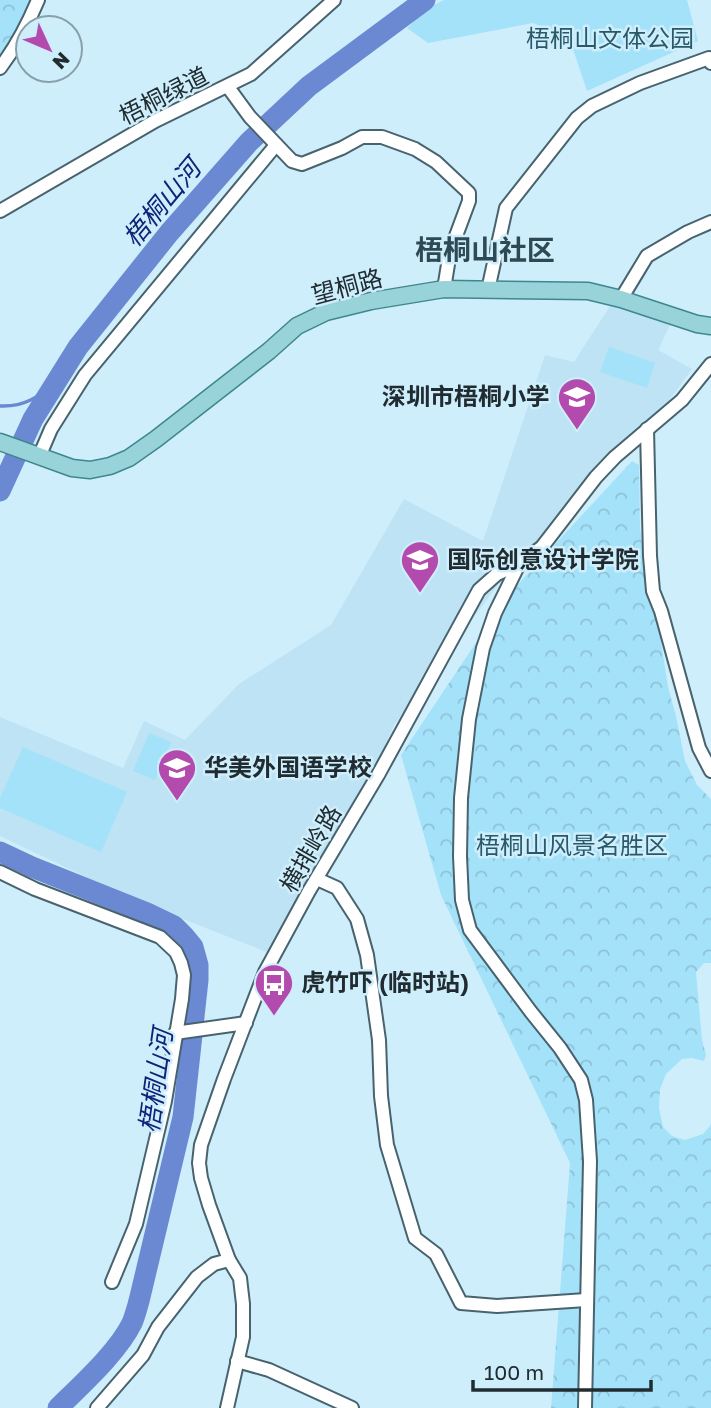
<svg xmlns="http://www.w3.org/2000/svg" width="711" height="1408" viewBox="0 0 711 1408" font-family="'Golos Text','Noto Sans SC',sans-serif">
	<defs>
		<pattern id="forest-crowns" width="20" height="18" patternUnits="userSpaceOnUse" patternTransform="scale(1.75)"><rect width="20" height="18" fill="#a4e2fa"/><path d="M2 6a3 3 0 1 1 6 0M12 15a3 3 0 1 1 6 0" fill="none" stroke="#8dc2d7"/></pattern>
	</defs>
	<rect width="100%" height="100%" fill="#cfeefb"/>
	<polygon fill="#bde3f4" points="612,303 673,319 658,350 692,369 667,403 604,458 540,541 514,563 394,725 384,748 269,953 130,898 0,836 0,717 123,768 144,721 185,740 239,684 331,625 404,499 483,541 545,355 574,362"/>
	<g fill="url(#forest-crowns)">
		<polygon points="0,0 34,0 0,63"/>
		<polygon points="632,461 639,465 640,528 650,603 658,623 668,687 676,716 685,761 697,785 711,799 711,963 704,963 696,972 702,1040 706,1055 704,1061 692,1058 682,1059 666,1074 660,1089 659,1108 663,1127 672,1136 685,1140 703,1134 710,1126 711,1122 711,1408 551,1408 570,1163 441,895 401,755 471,650 521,581"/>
	</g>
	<g fill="#a4e2fa">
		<polygon points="444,0 687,0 698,41 587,91 570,40 533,23 428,43 407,28 428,8"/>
		<polygon points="609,347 655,363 647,388 600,372"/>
		<polygon points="149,733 171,742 155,780 133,771"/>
		<polygon points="23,747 127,792 101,852 0,808 0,798"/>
	</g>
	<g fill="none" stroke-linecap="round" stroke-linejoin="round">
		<path stroke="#6b89d2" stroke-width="3.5" d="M0,406C25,407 38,397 56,382"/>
		<g stroke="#6b89d2" stroke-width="21">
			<polyline points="0,491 33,419 78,347 169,233 249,142 309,86 425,0"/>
			<path d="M0,852L32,867L147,913L174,926L184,936L193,947L198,965V980L183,1117L139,1301C137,1308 135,1316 132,1323C118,1352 81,1385 58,1408"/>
		</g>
		<g stroke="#48636e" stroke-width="16">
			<g id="minor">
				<path d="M0,68C16,47 28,24 38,0"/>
				<polyline points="228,87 250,117 292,161 302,164 342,148 362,137 382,137 415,149 436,162 469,193 469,201 450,252 444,289"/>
				<polyline points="0,211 155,121 251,74 334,0"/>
				<polyline points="488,290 506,208 577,118 592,106 640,83 709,58 711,63"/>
				<polyline points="621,299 647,256 688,232 711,222"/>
				<polyline points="647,429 650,556 653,591 661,611 699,748 711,771"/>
				<polyline points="39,457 51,429 85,375 276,145"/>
				<polyline points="519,564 495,613 483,648 469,719 461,798 460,856 462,900 470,930 531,1012 560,1048 581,1080 586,1100 590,1161 585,1408"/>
				<polyline points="0,872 35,889 160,937 176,952 181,963 184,975 182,999 165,1101 136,1224 112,1282"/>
				<polyline points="317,879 337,888 357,919 367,955 379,1040 381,1096 387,1145 415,1238 436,1254 461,1303 497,1306 586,1300"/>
				<polyline points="175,1033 246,1023"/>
				<polyline points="237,1361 269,1370 352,1408"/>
				<polyline points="97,1408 143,1355 158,1327 197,1277 214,1264 229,1260 209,1205 201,1178 199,1163 201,1145 224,1079 265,972 309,891 378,775 479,590 497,574 519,564 542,547 596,477 615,457 682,400 711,364"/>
				<polyline points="227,1408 243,1337 243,1304 240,1278 229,1260"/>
			</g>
		</g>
		<g stroke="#40868e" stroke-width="19">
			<polyline id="major" points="0,442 72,468 90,470 110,466 129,458 156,439 269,351 297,326 326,312 371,301 444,289 588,291 621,299 697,324 711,326"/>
		</g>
		<use href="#minor" stroke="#fff" stroke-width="12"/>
		<use href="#major" stroke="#97d3d9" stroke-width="16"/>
	</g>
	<defs>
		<g id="school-pin" transform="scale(2.0125)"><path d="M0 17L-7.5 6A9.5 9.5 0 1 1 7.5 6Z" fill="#b34bae" stroke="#cfeefb"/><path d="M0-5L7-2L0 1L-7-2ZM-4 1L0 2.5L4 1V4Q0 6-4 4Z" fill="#fff"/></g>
		<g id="university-pin" transform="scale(2.0125)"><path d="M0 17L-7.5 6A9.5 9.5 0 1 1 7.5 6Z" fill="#b34bae" stroke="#cfeefb"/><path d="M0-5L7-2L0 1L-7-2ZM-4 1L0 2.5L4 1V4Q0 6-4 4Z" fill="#fff"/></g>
		<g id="bus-pin" transform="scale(2.0125)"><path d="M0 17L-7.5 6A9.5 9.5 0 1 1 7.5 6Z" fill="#b34bae" stroke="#cfeefb"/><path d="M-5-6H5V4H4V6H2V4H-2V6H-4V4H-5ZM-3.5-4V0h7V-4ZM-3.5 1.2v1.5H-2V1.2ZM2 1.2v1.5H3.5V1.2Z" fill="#fff"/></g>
	</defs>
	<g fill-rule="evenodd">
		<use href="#school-pin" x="577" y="397"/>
		<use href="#university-pin" x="420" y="560"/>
		<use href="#school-pin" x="177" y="768"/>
		<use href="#bus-pin" x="274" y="983"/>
	</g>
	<g text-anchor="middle" stroke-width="5" stroke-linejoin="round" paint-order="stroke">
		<g font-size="24" fill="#295869" stroke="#cfeefb">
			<text x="610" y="47">梧桐山文体公园</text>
			<text x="572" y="854">梧桐山风景名胜区</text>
		</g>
		<g font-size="24" fill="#202c31" stroke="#cfeefb">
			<text transform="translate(164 96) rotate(-27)" y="8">梧桐绿道</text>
			<text transform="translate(347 287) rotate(-15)" y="8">望桐路</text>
			<text transform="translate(311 849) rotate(-60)" y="8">横排岭路</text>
		</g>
		<g font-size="24" font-weight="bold" fill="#202c31" stroke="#cfeefb" text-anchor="start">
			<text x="550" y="405" text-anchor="end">深圳市梧桐小学</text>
			<text x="447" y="568">国际创意设计学院</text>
			<text x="204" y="776">华美外国语学校</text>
			<text x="301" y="991">虎竹吓 (临时站)</text>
		</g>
		<g font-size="26" font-style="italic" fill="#102379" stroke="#cfeefb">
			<text transform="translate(162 203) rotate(-50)" y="9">梧桐山河</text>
			<text transform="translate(156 1081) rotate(-82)" y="9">梧桐山河</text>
		</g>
		<g font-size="28" font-weight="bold" fill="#2e4954" stroke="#cfeefb">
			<text x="485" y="260">梧桐山社区</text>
		</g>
	</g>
	<g transform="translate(49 49) rotate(134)"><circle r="33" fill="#cfeefb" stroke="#89a0aa" stroke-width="2"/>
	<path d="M0-5L12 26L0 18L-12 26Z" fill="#b34bae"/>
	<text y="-10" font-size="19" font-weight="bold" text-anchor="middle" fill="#202c31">N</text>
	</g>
	<path d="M473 1380v10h178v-10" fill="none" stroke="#202c31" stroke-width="3.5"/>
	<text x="484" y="1380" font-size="21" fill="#202c31" stroke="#cfeefb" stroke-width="5" paint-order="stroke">100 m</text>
</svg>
